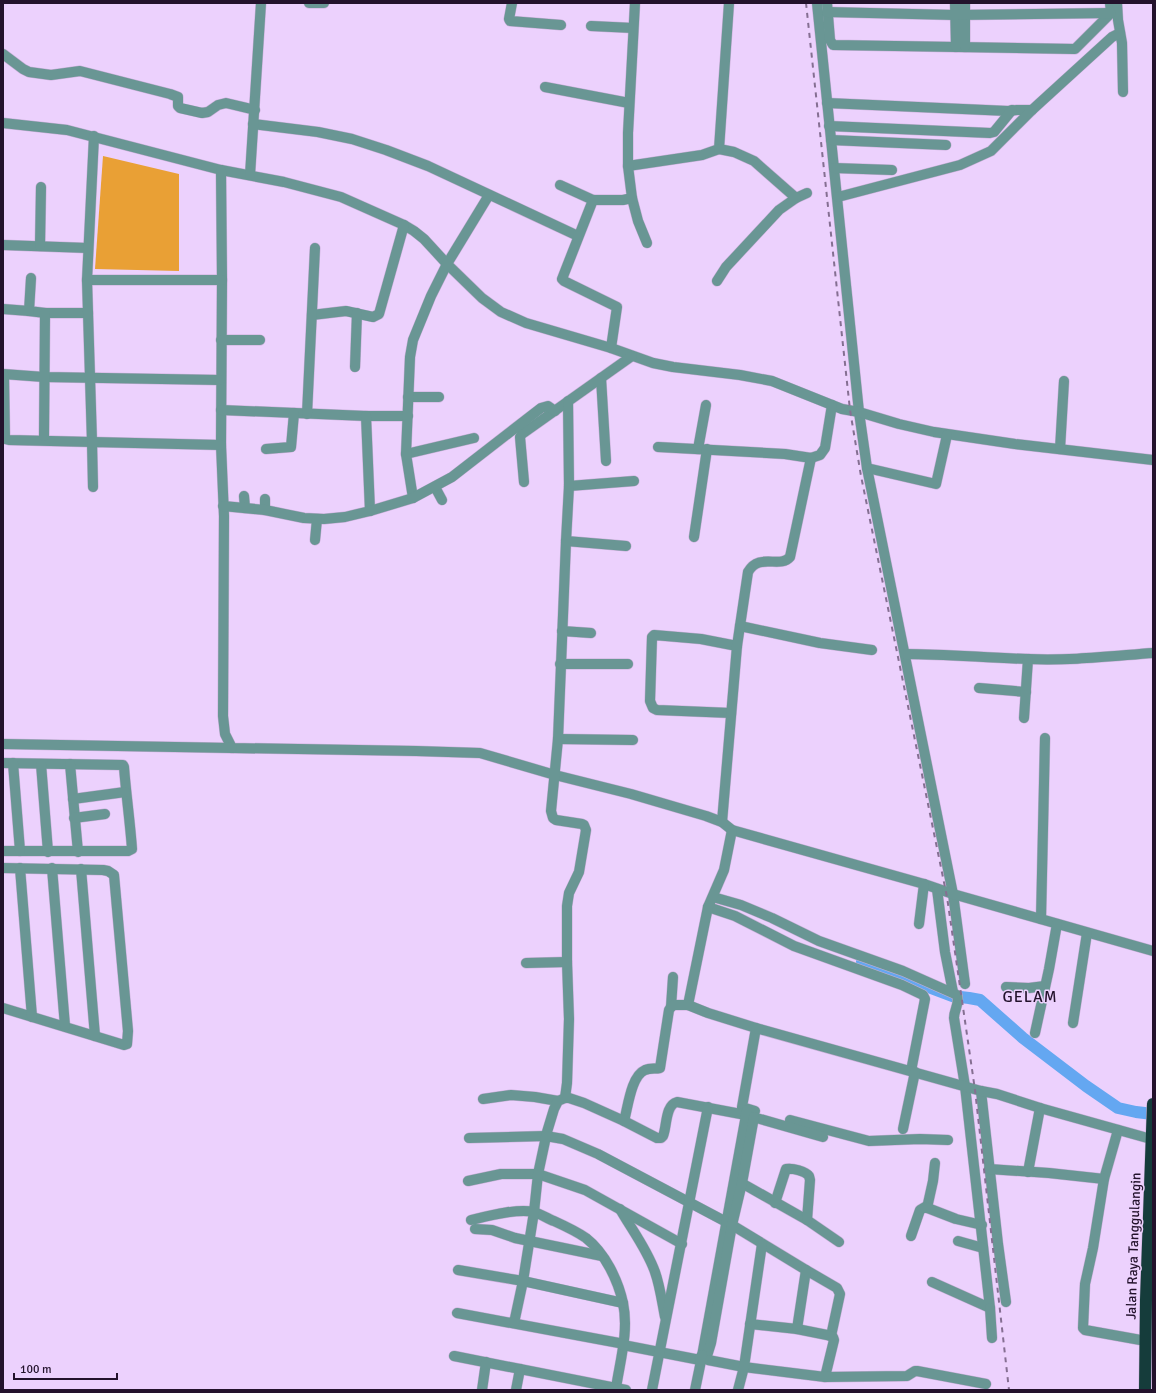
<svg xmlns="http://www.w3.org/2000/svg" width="1156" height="1393" viewBox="0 0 1156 1393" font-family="Signika,sans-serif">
	<rect width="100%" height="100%" fill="#ecd1fd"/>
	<polygon fill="#e9a035" points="103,156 179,174 179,271 95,269"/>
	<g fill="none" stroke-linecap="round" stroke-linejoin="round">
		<polyline stroke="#64a7f1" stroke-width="12" points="862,962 952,996 969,998 980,1000 1023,1038 1086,1086 1118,1108 1136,1112 1153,1114"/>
		<g stroke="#c8afd7" stroke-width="11">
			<g id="minor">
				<polyline points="309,3 324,3"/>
				<polyline points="512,3 509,19 510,21 561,25"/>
				<polyline points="817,3 859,412 867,468 953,894 965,984"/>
				<polyline points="827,3 830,40 833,45 1075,49 1111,13 1110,3"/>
				<polyline points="955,3 956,47"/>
				<polyline points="965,3 965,47"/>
				<polyline points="1117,3 1118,20 1122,43 1123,92"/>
				<polyline points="827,12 955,15 1111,13"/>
				<polyline points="591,26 633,28"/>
				<polyline points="3,54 23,69 29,72 51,75 80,71 170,94 178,97 178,106 180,108 202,113 208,112 218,105 226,103 255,110"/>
				<polyline points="545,87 629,103"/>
				<polyline points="827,103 1008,111 1017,110 1032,110"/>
				<polyline points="3,123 67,130 221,170 284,182 341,197 404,225 414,231 424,239 447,264 482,298 501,312 526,323 611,348 653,363 673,367 740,375 772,381 842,409 859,412 899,424 934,432 1015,444 1153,460"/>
				<polyline points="253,124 318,132 352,139 386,150 428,166 578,236"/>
				<polyline points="829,126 990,133 994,132 1012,110"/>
				<polyline points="831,140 946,145"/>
				<polyline points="628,166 702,155 719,149 729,3"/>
				<polyline points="834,168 892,170"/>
				<polyline points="221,170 222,280 221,445 224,516 223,716 225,734 232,748 416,751 480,753 555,775 631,794 706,816 722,822 732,830 924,884 953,894 1153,951"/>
				<polyline points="250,175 261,3"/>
				<polyline points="560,185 593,200"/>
				<polyline points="838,197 960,165 991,151 1032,110 1112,37 1120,33"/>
				<polyline points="632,198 638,221 647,243"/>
				<polyline points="796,198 807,193"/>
				<polyline points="3,245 88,248"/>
				<polyline points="40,246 41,187"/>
				<polyline points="31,278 29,311 45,313 88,313"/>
				<polyline points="87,280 222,280"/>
				<polyline points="717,281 726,267 779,210 796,198 754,161 734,152 719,149"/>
				<polyline points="3,309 29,311"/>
				<polyline points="312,315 346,311 373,317 379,314 404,225"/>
				<polyline points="221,340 260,340"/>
				<polyline points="611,348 617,307 564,281 562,279 593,200 623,200 632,198 628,166 628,133 635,3"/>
				<polyline points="355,367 357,313"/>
				<polyline points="3,374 44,377 220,380"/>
				<polyline points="4,375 5,439 9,440 92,442 87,280 94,136"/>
				<polyline points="601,378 606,461"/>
				<polyline points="408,397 439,397"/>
				<polyline points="221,410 366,416 408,416"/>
				<polyline points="307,414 315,248"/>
				<polyline points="366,416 370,511"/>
				<polyline points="44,436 45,313"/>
				<polyline points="658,447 785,454 811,458 820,455 825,448 832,405"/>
				<polyline points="266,449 291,447 294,413"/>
				<polyline points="698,449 706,405"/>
				<polyline points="1060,449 1064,381"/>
				<polyline points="406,454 474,438"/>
				<polyline points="867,468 936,484 947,435"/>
				<polyline points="524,482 520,437 522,434 632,356"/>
				<polyline points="569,486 634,481"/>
				<polyline points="93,487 92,442 221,445"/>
				<polyline points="435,487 442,500"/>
				<polyline points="244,496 245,508"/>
				<polyline points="413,498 406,454 410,357 413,340 431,296 447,264 489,195"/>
				<polyline points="265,499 265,510"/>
				<polyline points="223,506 265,510 304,518 324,519 345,517 370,511 413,498 452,477 541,408 548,406 555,411"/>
				<polyline points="694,537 707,449"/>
				<polyline points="315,540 317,519"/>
				<polyline points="566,541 626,546"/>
				<polyline points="740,626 820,643 872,650"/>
				<polyline points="562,631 591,633"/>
				<path d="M905,654C946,654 987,658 1028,659C1069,661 1112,656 1153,653"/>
				<polyline points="560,664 628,664"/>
				<polyline points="979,688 1026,692"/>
				<polyline points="731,713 657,710 653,708 650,701 652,637 654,635 701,639 737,646"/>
				<polyline points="1024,718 1028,659"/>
				<polyline points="558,739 633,740"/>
				<polyline points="3,744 232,748"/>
				<path d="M3,763L123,765L124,767C126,794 130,821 132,849L128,851H3"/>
				<polyline points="13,763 20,851"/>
				<polyline points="41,764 48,852"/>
				<polyline points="70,764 78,852"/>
				<polyline points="73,799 125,792"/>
				<polyline points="74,818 105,814"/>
				<path d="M722,822L737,646L748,572C759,552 780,569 790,557L811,458"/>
				<polyline points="3,868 103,870 108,871 114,875 128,1031 127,1044 124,1045 3,1008"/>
				<polyline points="20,868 32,1017"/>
				<polyline points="52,868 65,1026"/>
				<polyline points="81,869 95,1036"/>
				<polyline points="937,889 945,952 953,992"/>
				<path d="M713,897L741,905L772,918L819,941L903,971L957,995C960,1004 954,1009 954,1018L965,1086L990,1308L932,1282"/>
				<polyline points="708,907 735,916 794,946 902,985 923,995 925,999 911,1071"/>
				<polyline points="1041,919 1045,738"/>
				<polyline points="919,924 924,884"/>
				<polyline points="526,963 567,962"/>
				<polyline points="1006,987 1029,988 1045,986"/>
				<polyline points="688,1005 708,907 724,870 732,830"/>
				<polyline points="671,1007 673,977"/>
				<polyline points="1073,1023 1087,933"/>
				<polyline points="1035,1033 1049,969 1057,924"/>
				<polyline points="981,1091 998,1244 1006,1302"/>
				<polyline points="565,1098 567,1083 569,1019 567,962 567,906 569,893 579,872 586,830 584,825 582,824 556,820 553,818 551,811 558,739 566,541 569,486 568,401"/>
				<polyline points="483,1099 511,1095 535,1097 558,1101"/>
				<polyline points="755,1111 742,1107 756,1028"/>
				<polyline points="790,1120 869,1141 920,1139 948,1140"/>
				<path d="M624,1121C628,1107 631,1076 645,1070C650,1068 655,1069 660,1068L669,1010L671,1007L674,1005H688L708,1013L756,1028L981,1091L997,1094L1040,1108L1151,1139"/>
				<polyline points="903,1129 915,1072"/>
				<polyline points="1118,1130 1104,1179 1093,1248 1085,1284 1083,1328 1085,1330 1146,1341"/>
				<polyline points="469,1138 546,1136 563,1139 598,1154 732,1225 806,1270 837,1288 840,1294 831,1336"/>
				<polyline points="989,1169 1049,1173 1104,1179"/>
				<polyline points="1028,1172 1040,1108"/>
				<polyline points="468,1181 501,1174 538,1174 585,1190 682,1244"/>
				<polyline points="738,1181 807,1220 839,1242"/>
				<path d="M775,1203L786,1169C793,1168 805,1171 809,1176L810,1180L807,1220"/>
				<polyline points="927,1208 933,1181 935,1163"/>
				<path d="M620,1209C632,1230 647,1249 655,1272C660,1286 662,1302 665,1317"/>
				<path d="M471,1220C488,1216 518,1208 534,1212C541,1214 548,1219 554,1221C565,1226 576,1231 586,1238C605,1253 618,1280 623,1303C629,1331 620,1361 616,1388"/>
				<polyline points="475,1229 492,1230 515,1238 602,1256"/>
				<polyline points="911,1236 920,1210 925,1207 956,1219 982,1225"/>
				<polyline points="958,1241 983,1248"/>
				<polyline points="458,1270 523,1281 623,1303"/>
				<polyline points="990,1308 992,1338"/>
				<polyline points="457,1313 619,1343 623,1345 700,1360"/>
				<path d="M514,1323L523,1281L534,1212L538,1174L547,1132L554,1109L558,1101L565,1098H569L584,1103L624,1121L657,1138H661L663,1136C667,1127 665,1105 677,1102L746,1115L823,1137"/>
				<polyline points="750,1324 797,1329 827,1335 833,1337 834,1340 825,1377"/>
				<polyline points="797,1329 806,1270"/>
				<polyline points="454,1356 626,1390"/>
				<polyline points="702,1356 747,1110"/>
				<polyline points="707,1356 711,1343 732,1225 742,1183 754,1117"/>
				<polyline points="708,1360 744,1367 825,1377 907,1376 915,1371 917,1371 986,1384"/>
				<polyline points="482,1390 486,1362"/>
				<polyline points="516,1390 520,1369"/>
				<polyline points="652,1390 708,1107"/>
				<polyline points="695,1390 701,1361 700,1358 702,1355"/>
				<polyline points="738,1390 744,1367 762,1244"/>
			</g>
		</g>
		<g stroke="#c8afd7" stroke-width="13">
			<polyline id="highway" points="1145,1390 1146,1300 1153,1104"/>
		</g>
		<use href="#minor" stroke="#699694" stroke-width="10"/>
		<use href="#highway" stroke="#153c3b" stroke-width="12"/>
		<polyline stroke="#856f92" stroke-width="2" stroke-dasharray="5 5" stroke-linecap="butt" points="806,3 850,410 861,476 947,897 975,1090 1009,1390"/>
	</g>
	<g text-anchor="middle" stroke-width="3" stroke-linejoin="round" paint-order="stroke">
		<g font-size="14" fill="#23122c" stroke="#ecd1fd">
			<text transform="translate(1133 1246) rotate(-88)" y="5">Jalan Raya Tanggulangin</text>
		</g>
		<g font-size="16" letter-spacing="1" fill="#23122c" stroke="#ecd1fd">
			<text x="1030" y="1002">GELAM</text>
		</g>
	</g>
	<rect width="1156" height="1393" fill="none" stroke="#23122c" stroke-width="8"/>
	<path d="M14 1373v6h103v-6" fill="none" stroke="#23122c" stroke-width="2"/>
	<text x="20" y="1373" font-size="12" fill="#23122c" stroke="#ecd1fd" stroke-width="3" paint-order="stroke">100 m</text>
</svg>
